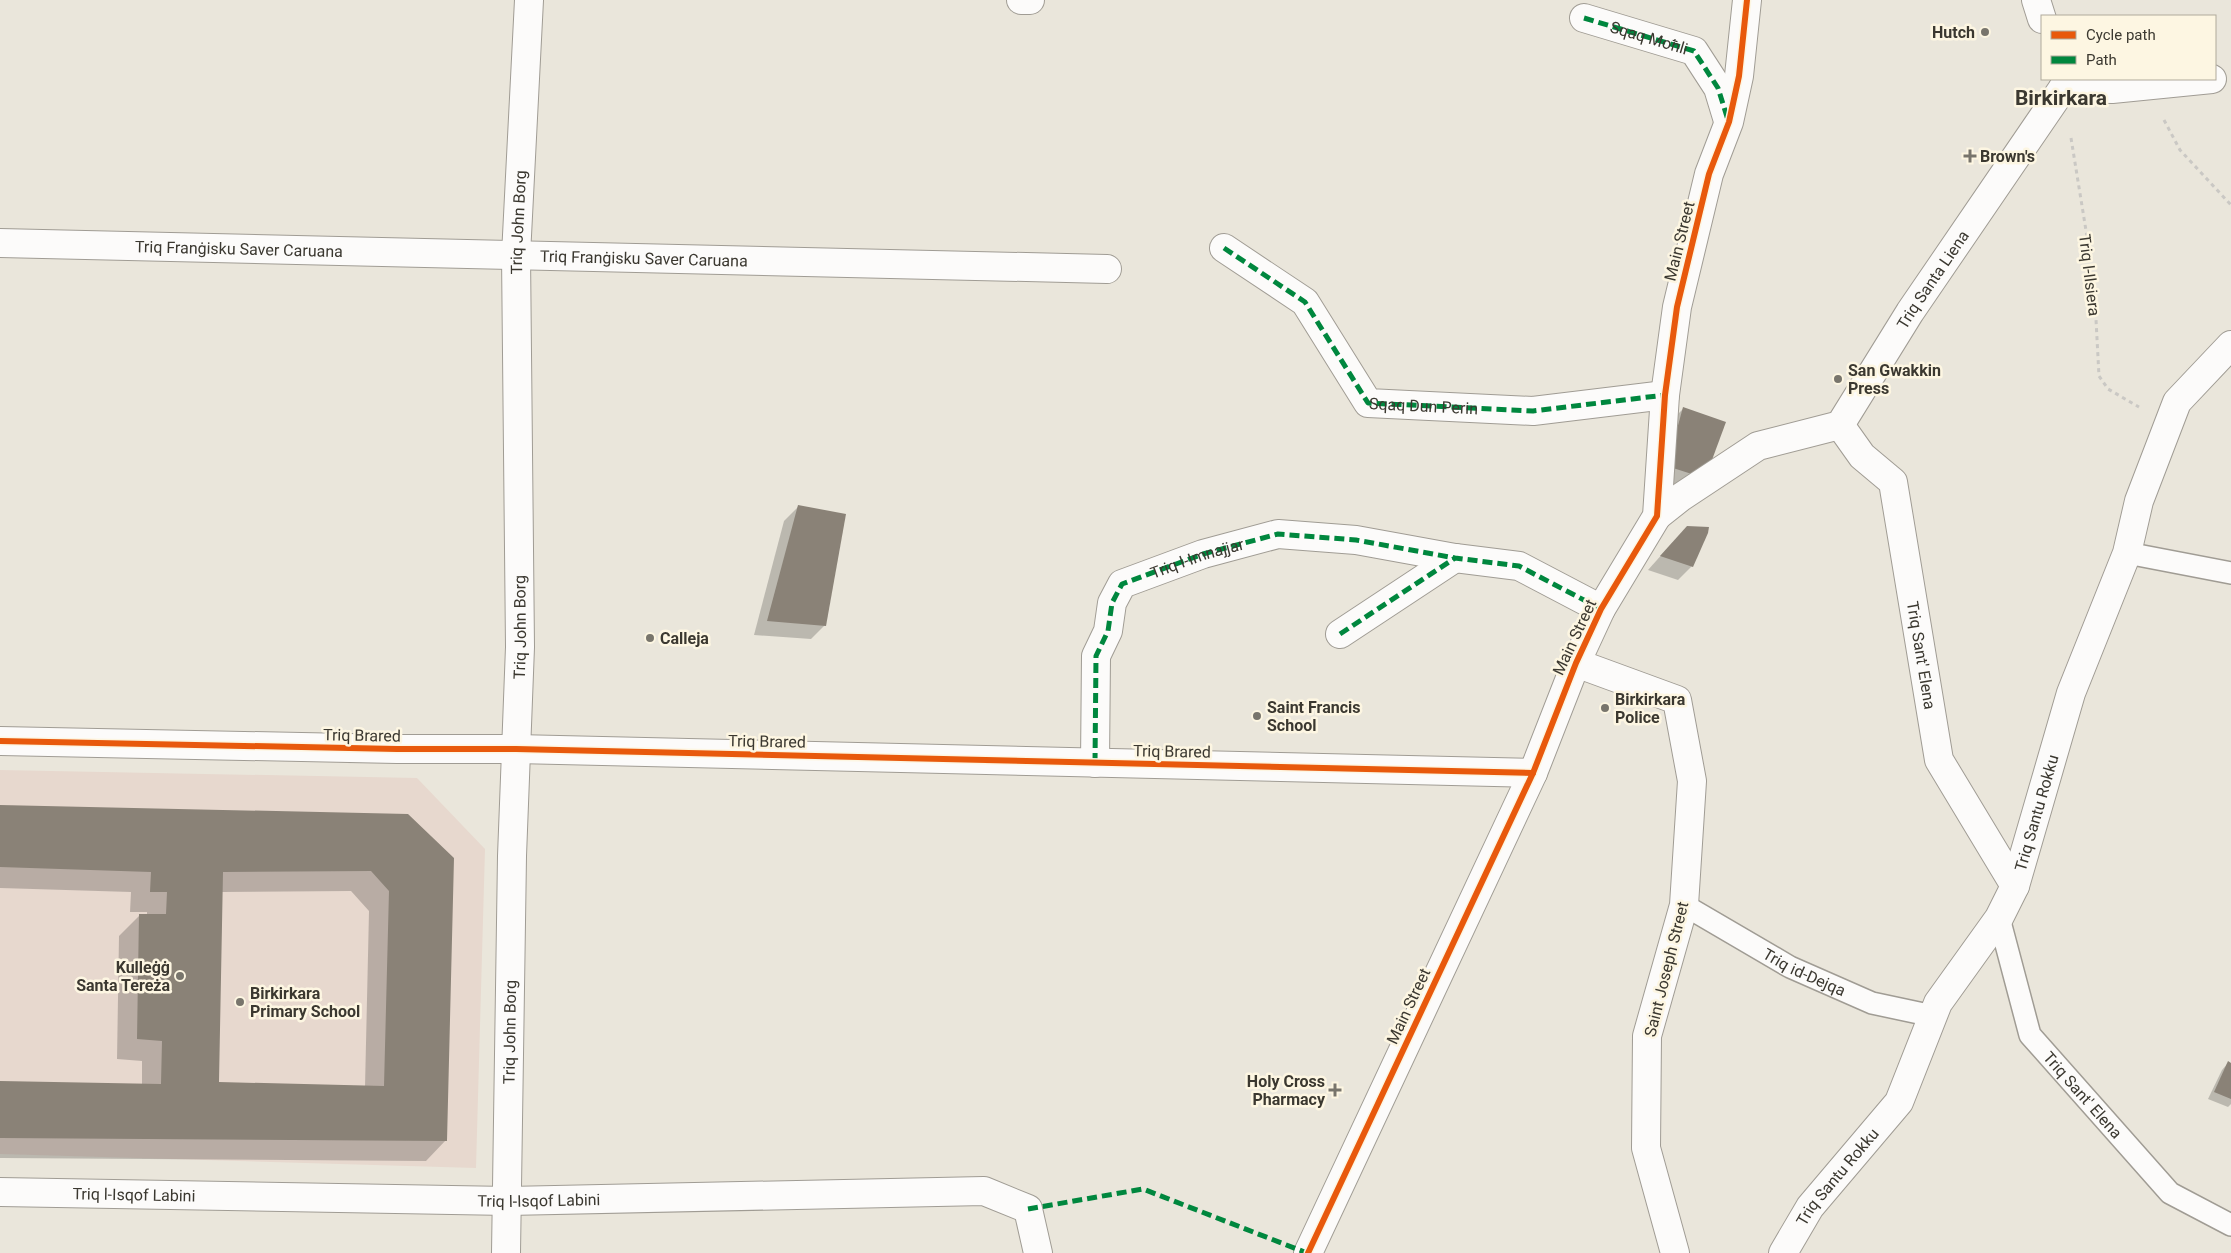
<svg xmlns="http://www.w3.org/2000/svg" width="2231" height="1253" viewBox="0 0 2231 1253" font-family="Roboto,sans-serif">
	<rect width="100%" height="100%" fill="#eae6db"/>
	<polygon fill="#e7d8ce" points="0,770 417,778 485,849 476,1168 0,1154"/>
	<g fill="#0003" fill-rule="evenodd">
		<polygon points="1683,409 1725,423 1683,489 1660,482 1669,423"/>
		<polygon points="798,507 825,625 811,639 754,635 784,521"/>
		<polygon points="1673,542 1692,566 1678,580 1648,570"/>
		<path d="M0,806L408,815L446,1140L426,1161L0,1158V1082L142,1085V1061L117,1059L119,936L140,915H147V912H130L131,892L0,888ZM351,891L369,911L365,1087L218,1084L222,892Z"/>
		<polygon points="2228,1063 2231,1064 2231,1104 2228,1107 2208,1099 2222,1070"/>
	</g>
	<g fill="#8a8277" fill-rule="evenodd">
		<polygon points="1683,407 1726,422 1709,468 1698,476 1673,468 1670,455"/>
		<polygon points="798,505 846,514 826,626 767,621"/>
		<polygon points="1687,526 1709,527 1708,533 1693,567 1660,556"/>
		<path d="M0,805L408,814L454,858L447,1141L0,1138V1081L161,1084L162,1041L137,1039L139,914H166L167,892H150L151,872L0,867ZM371,871L389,891L384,1086L219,1082L223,872Z"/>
		<polygon points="2228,1061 2231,1063 2231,1099 2214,1092"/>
	</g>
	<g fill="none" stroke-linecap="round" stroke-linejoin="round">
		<g stroke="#a09c94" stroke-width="24">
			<g id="lane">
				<polyline points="2127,553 2231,573"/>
				<path id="s1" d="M1684,905L1790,967L1872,1003L1933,1016"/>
				<path id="s2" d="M1999,918L2030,1035L2170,1193L2231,1225"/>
			</g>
		</g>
		<g stroke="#a09c94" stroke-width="30">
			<g id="street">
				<polyline points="1021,0 1030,0"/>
				<polyline points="2036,0 2042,19"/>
				<polyline points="1584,18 1694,51 1718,88 1728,121"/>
				<polyline points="2063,88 2112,89 2212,79"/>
				<path id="s3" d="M0,243L1107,269"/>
				<polyline points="1224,248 1305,302 1368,403 1533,411 1665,395"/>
				<path id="s4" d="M1840,425L1862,456L1893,482L1939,760L2015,886"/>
				<path id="s5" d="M1657,516L1681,497L1758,446L1840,425L1910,312L2063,88"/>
				<polyline points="1340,634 1455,558"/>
				<polyline points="1576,663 1677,700 1692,781 1684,905 1647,1036 1646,1148 1675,1253"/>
				<polyline points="0,741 397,749 516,749 1533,773"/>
				<polyline points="1095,763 1096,656 1108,631 1112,603 1122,584 1203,554 1278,534 1356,540 1455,558 1519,566 1601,609"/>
				<path id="s6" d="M0,1192L508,1201L984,1191L1028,1209L1038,1253"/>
				<path id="s7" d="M506,1253L512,856L520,647L516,255L529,0"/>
				<polyline points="1308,1253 1533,773 1576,663 1601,609 1657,516 1665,395 1677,307 1709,174 1729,122 1739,76 1747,0"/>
				<path id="s8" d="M1783,1253L1810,1207L1899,1102L1938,1003L1999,918L2015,886L2071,693L2127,553L2139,501L2177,402L2231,345"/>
			</g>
		</g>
		<g stroke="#cac8c4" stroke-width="3" stroke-dasharray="4 4" stroke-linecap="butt">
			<polyline points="2164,120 2180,150 2231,205"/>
			<polyline points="2071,138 2089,249 2095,301 2099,376 2108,389 2139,407"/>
		</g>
		<use href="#lane" stroke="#fcfbfa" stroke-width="21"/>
		<use href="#street" stroke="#fcfbfa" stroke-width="28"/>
		<g stroke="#00873e" stroke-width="5" stroke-dasharray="10 5" stroke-linecap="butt">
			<path id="s9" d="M1584,18L1694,51L1718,88L1728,120"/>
			<path id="s10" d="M1224,248L1305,302L1368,403L1533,411L1665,395"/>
			<polyline points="1340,634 1455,558"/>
			<path id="s11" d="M1095,763L1096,656L1108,631L1112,603L1122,584L1203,554L1278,534L1356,540L1455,558L1519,566L1601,609"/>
			<polyline points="1028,1209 1143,1189 1307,1253"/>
		</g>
		<g stroke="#fdf6e2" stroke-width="9">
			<g id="cycleway">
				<polyline points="0,741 397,749 516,749 1533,773"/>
				<polyline points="1308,1253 1533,773 1576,663 1601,609 1657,516 1665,395 1677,307 1709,174 1729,122 1739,76 1747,0"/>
			</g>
		</g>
		<use href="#cycleway" stroke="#e8590c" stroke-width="6"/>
	</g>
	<g fill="#78756c" stroke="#fdf6e2" stroke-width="2">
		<circle cx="1985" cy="32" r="5"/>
		<path d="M1967.5 148.5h5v5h5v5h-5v5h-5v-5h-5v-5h5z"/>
		<circle cx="1838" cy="379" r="5"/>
		<circle cx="650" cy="638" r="5"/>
		<circle cx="1605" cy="708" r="5"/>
		<circle cx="1257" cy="716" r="5"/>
		<circle cx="180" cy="976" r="5"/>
		<circle cx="240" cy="1002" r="5"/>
		<path d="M1332.5 1082.5h5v5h5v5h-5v5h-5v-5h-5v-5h5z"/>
	</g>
	<g text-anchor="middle" stroke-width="5" stroke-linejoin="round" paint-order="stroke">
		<g font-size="16" font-weight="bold" fill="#3b3830" stroke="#fdf6e2" text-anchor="start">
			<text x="1975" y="38" text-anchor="end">Hutch</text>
			<text x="1980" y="162">Brown's</text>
			<text x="1848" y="376">San Gwakkin<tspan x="1848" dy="18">Press</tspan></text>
			<text x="660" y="644">Calleja</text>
			<text x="1615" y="705">Birkirkara<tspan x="1615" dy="18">Police</tspan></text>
			<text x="1267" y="713">Saint Francis<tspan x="1267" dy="18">School</tspan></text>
			<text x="170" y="973" text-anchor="end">Kulleġġ<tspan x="170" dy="18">Santa Tereża</tspan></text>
			<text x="250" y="999">Birkirkara<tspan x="250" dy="18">Primary School</tspan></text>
			<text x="1325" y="1087" text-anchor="end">Holy Cross<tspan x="1325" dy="18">Pharmacy</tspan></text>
		</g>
		<g font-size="16" fill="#3b3830" stroke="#fdf6e2">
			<text dy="6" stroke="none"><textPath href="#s9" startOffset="68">Sqaq Moħli</textPath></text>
			<text dy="6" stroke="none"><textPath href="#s7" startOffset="1031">Triq John Borg</textPath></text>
			<text transform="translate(1679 241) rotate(-76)" y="6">Main Street</text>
			<text dy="6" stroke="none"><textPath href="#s3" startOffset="239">Triq Franġisku Saver Caruana</textPath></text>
			<text dy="6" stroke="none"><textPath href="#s3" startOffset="644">Triq Franġisku Saver Caruana</textPath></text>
			<text transform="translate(2090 275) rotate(83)" y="6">Triq l-Ilsiera</text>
			<text dy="6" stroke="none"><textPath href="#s5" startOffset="380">Triq Santa Liena</textPath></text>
			<text dy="6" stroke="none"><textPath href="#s10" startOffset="272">Sqaq Dun Perin</textPath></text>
			<text dy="6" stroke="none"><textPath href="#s11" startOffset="264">Triq l-Imnajjar</textPath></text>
			<text dy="6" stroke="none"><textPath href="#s7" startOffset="626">Triq John Borg</textPath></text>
			<text transform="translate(1574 637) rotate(-65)" y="6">Main Street</text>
			<text dy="6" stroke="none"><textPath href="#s4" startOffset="254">Triq Sant' Elena</textPath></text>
			<text transform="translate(362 735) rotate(1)" y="6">Triq Brared</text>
			<text transform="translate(767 741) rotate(1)" y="6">Triq Brared</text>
			<text transform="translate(1172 751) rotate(1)" y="6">Triq Brared</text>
			<text dy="6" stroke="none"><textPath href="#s8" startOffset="514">Triq Santu Rokku</textPath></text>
			<text transform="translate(1666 969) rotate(-76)" y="6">Saint Joseph Street</text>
			<text dy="6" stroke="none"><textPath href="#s1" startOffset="138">Triq id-Dejqa</textPath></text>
			<text transform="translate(1408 1006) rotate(-65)" y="6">Main Street</text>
			<text dy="6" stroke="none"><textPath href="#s7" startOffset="221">Triq John Borg</textPath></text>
			<text dy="6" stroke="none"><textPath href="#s2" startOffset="201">Triq Sant' Elena</textPath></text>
			<text dy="6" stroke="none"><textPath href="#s8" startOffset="94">Triq Santu Rokku</textPath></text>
			<text dy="6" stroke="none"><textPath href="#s6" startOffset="134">Triq l-Isqof Labini</textPath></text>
			<text dy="6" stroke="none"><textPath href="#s6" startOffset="539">Triq l-Isqof Labini</textPath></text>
		</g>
		<g font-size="21" font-weight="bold" fill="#3b3830" stroke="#fdf6e2">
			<text x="2061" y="105">Birkirkara</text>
		</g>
	</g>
	<rect x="2041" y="15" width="175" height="65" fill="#fdf6e2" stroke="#afaa9b"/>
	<rect x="2051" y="31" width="25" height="8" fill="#e8590c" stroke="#afaa9b"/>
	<text x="2086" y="40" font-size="15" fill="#3b3830">Cycle path</text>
	<rect x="2051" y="56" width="25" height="8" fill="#00873e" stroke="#afaa9b"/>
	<text x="2086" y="65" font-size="15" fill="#3b3830">Path</text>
</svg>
